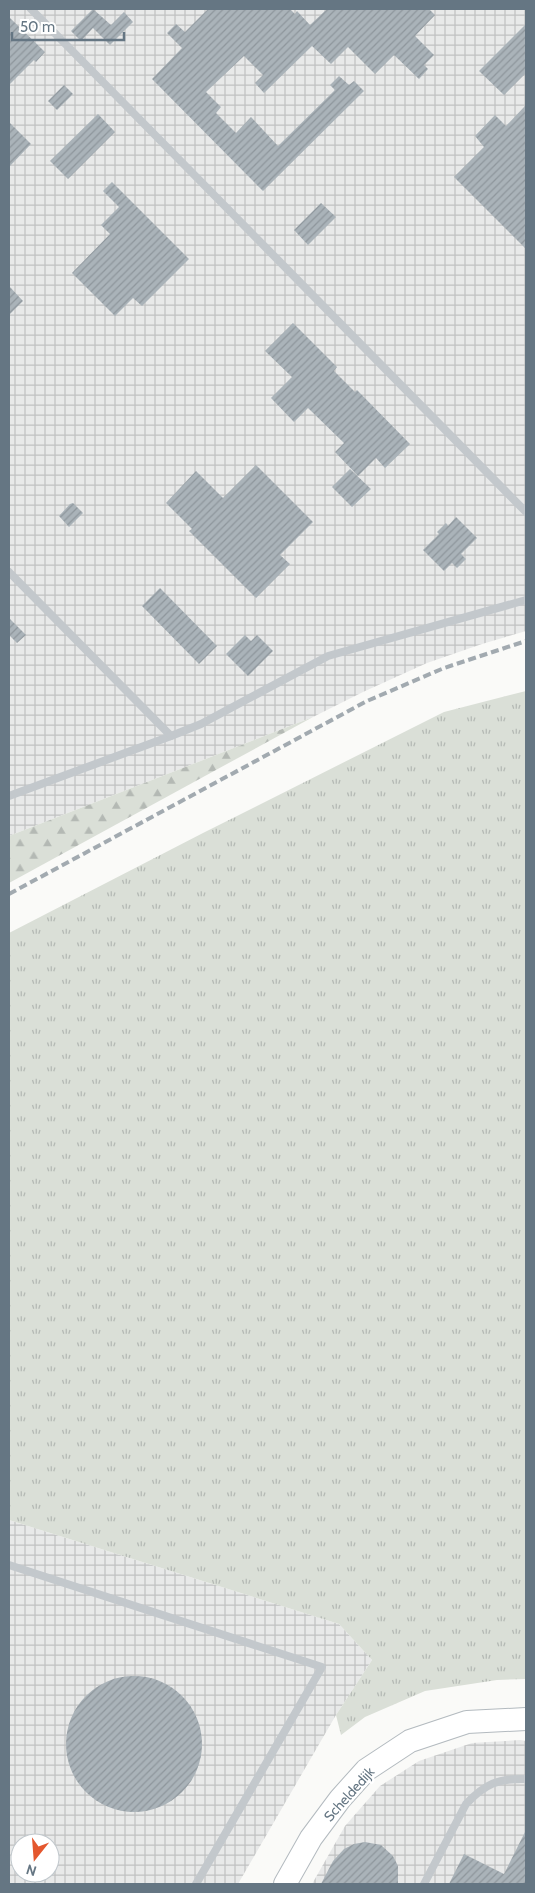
<svg xmlns="http://www.w3.org/2000/svg" width="535" height="1893" viewBox="0 0 535 1893" font-family="Cabin,sans-serif">
	<defs>
		<pattern id="industrial-grid" width="8" height="8" patternUnits="userSpaceOnUse" patternTransform="scale(1.25)"><rect width="8" height="8" fill="#e8e9e9"/><path d="M0 4h8M4 0v8" fill="none" stroke="#c0c1c2"/></pattern>
		<pattern id="grass-tufts" width="24" height="20" patternUnits="userSpaceOnUse" patternTransform="scale(1.25)"><rect width="24" height="20" fill="#dadfd7"/><path d="M3 7l-1-3M5 7V3M7 7l1-3M15 17l-1-3M17 17v-4M19 17l1-3" fill="none" stroke="#b4b9b4"/></pattern>
		<pattern id="forest-firs" width="22" height="20" patternUnits="userSpaceOnUse" patternTransform="scale(1.25)"><rect width="22" height="20" fill="#dadfd7"/><path d="M5 1l3.5 6h-7zM16 11l3.5 6h-7z" fill="#b4b9b4"/></pattern>
		<pattern id="building-hatch" width="6" height="6" patternUnits="userSpaceOnUse" patternTransform="scale(1.25)"><rect width="6" height="6" fill="#aab3b9"/><path d="M-1 1l2-2M0 6l6-6M5 7l2-2" fill="none" stroke="#8e969c"/></pattern>
	</defs>
	<rect width="100%" height="100%" fill="#fafaf8"/>
	<g fill="url(#industrial-grid)" fill-rule="evenodd">
		<polygon points="9,9 526,9 526,631 482,644 427,663 363,692 313,717 9,836"/>
		<path d="M9,1520L339,1624L372,1660L336,1715L238,1884H9ZM20,1843H50V1873H20Z"/>
		<polygon points="520,1740 526,1741 526,1884 312,1884 345,1826 380,1786 419,1761 472,1743"/>
	</g>
	<polygon fill="url(#grass-tufts)" points="526,691 526,1679 497,1680 425,1691 365,1717 341,1735 336,1715 372,1660 339,1624 9,1520 9,933 203,833 444,712"/>
	<polygon fill="url(#forest-firs)" points="313,717 9,883 9,836"/>
	<g fill="url(#building-hatch)">
		<polygon points="93,9 111,25 124,12 133,22 110,45 93,28 81,41 71,31"/>
		<polygon points="208,9 290,9 295,14 297,11 310,25 327,9 429,9 435,15 415,36 434,55 424,65 428,69 419,79 394,55 375,74 348,47 331,64 312,46 264,93 255,83 263,75 244,56 206,92 221,107 216,113 236,133 251,117 278,146 335,90 330,85 339,76 349,85 354,81 364,91 263,191 152,79 182,48 167,33 176,24 185,32"/>
		<polygon points="9,17 45,52 36,62 34,60 9,85"/>
		<polygon points="526,24 526,73 504,95 479,71"/>
		<polygon points="64,85 73,94 57,110 48,101"/>
		<polygon points="526,105 526,249 454,177 484,147 475,136 495,115 506,126"/>
		<polygon points="98,114 115,132 68,179 50,161"/>
		<polygon points="9,122 31,144 9,167"/>
		<polygon points="112,182 189,259 142,306 133,298 115,316 72,273 110,234 101,225 119,207 103,191"/>
		<polygon points="321,203 336,217 308,245 294,230"/>
		<polygon points="9,286 23,301 9,315"/>
		<polygon points="293,323 337,367 334,371 355,392 357,390 410,444 385,468 376,458 358,476 335,452 344,443 308,408 294,422 271,398 292,377 265,351"/>
		<polygon points="256,465 313,522 280,555 290,564 256,598 189,531 192,529 166,503 196,471 223,498"/>
		<polygon points="350,469 371,489 352,507 332,487"/>
		<polygon points="73,503 83,513 69,527 59,516 70,504"/>
		<polygon points="456,517 477,538 461,554 466,559 457,568 452,563 444,571 423,550 439,534 437,532 446,523 448,526"/>
		<polygon points="160,588 217,646 199,664 142,606"/>
		<polygon points="9,618 26,635 17,643 9,635"/>
		<polygon points="245,635 251,641 257,635 273,651 248,676 226,654"/>
		<circle cx="134" cy="1744" r="68"/>
		<polygon points="526,1830 526,1884 449,1884 464,1854 504,1874"/>
		<polygon points="365,1842 381,1845 393,1856 398,1866 398,1884 321,1884 333,1861 344,1849 354,1844"/>
	</g>
	<g fill="none" stroke-linecap="round" stroke-linejoin="round">
		<g stroke="#b3babf" stroke-width="24">
			<polyline id="secondary" points="285,1884 311,1838 340,1799 366,1770 410,1741 467,1722 526,1719"/>
		</g>
		<g stroke="#c3c8cc" stroke-width="8">
			<polyline points="31,9 526,512"/>
			<polyline points="9,572 171,736 9,796"/>
			<polyline points="171,736 201,724 328,656 526,600"/>
			<polyline points="9,1565 322,1667 196,1884"/>
			<path d="M424,1884L466,1804C485,1784 498,1778 526,1779"/>
		</g>
		<use href="#secondary" stroke="#fff" stroke-width="22"/>
		<polyline stroke="#a2aab0" stroke-width="4" stroke-dasharray="8 4" stroke-linecap="butt" points="9,894 367,701 444,668 526,641"/>
	</g>
	<g text-anchor="middle" stroke-width="5" stroke-linejoin="round" paint-order="stroke">
		<g font-size="14" fill="#657683" stroke="#fff">
			<text transform="translate(349 1794) rotate(-48)" y="5">Scheldedijk</text>
		</g>
	</g>
	<rect width="535" height="1893" fill="none" stroke="#657683" stroke-width="20"/>
	<g transform="translate(35 1858) rotate(197)"><circle r="24" fill="#ffffff" stroke="#c1c8cd"/>
	<path d="M0-4L9 19L0 12L-9 19Z" fill="#e4572e"/>
	<text y="-8" font-size="14" font-weight="bold" text-anchor="middle" fill="#657683">N</text>
	</g>
	<path d="M12 32v8h112v-8" fill="none" stroke="#657683" stroke-width="2.5"/>
	<text x="20" y="32" font-size="15" fill="#657683" stroke="#ffffff" stroke-width="4" paint-order="stroke">50 m</text>
</svg>
